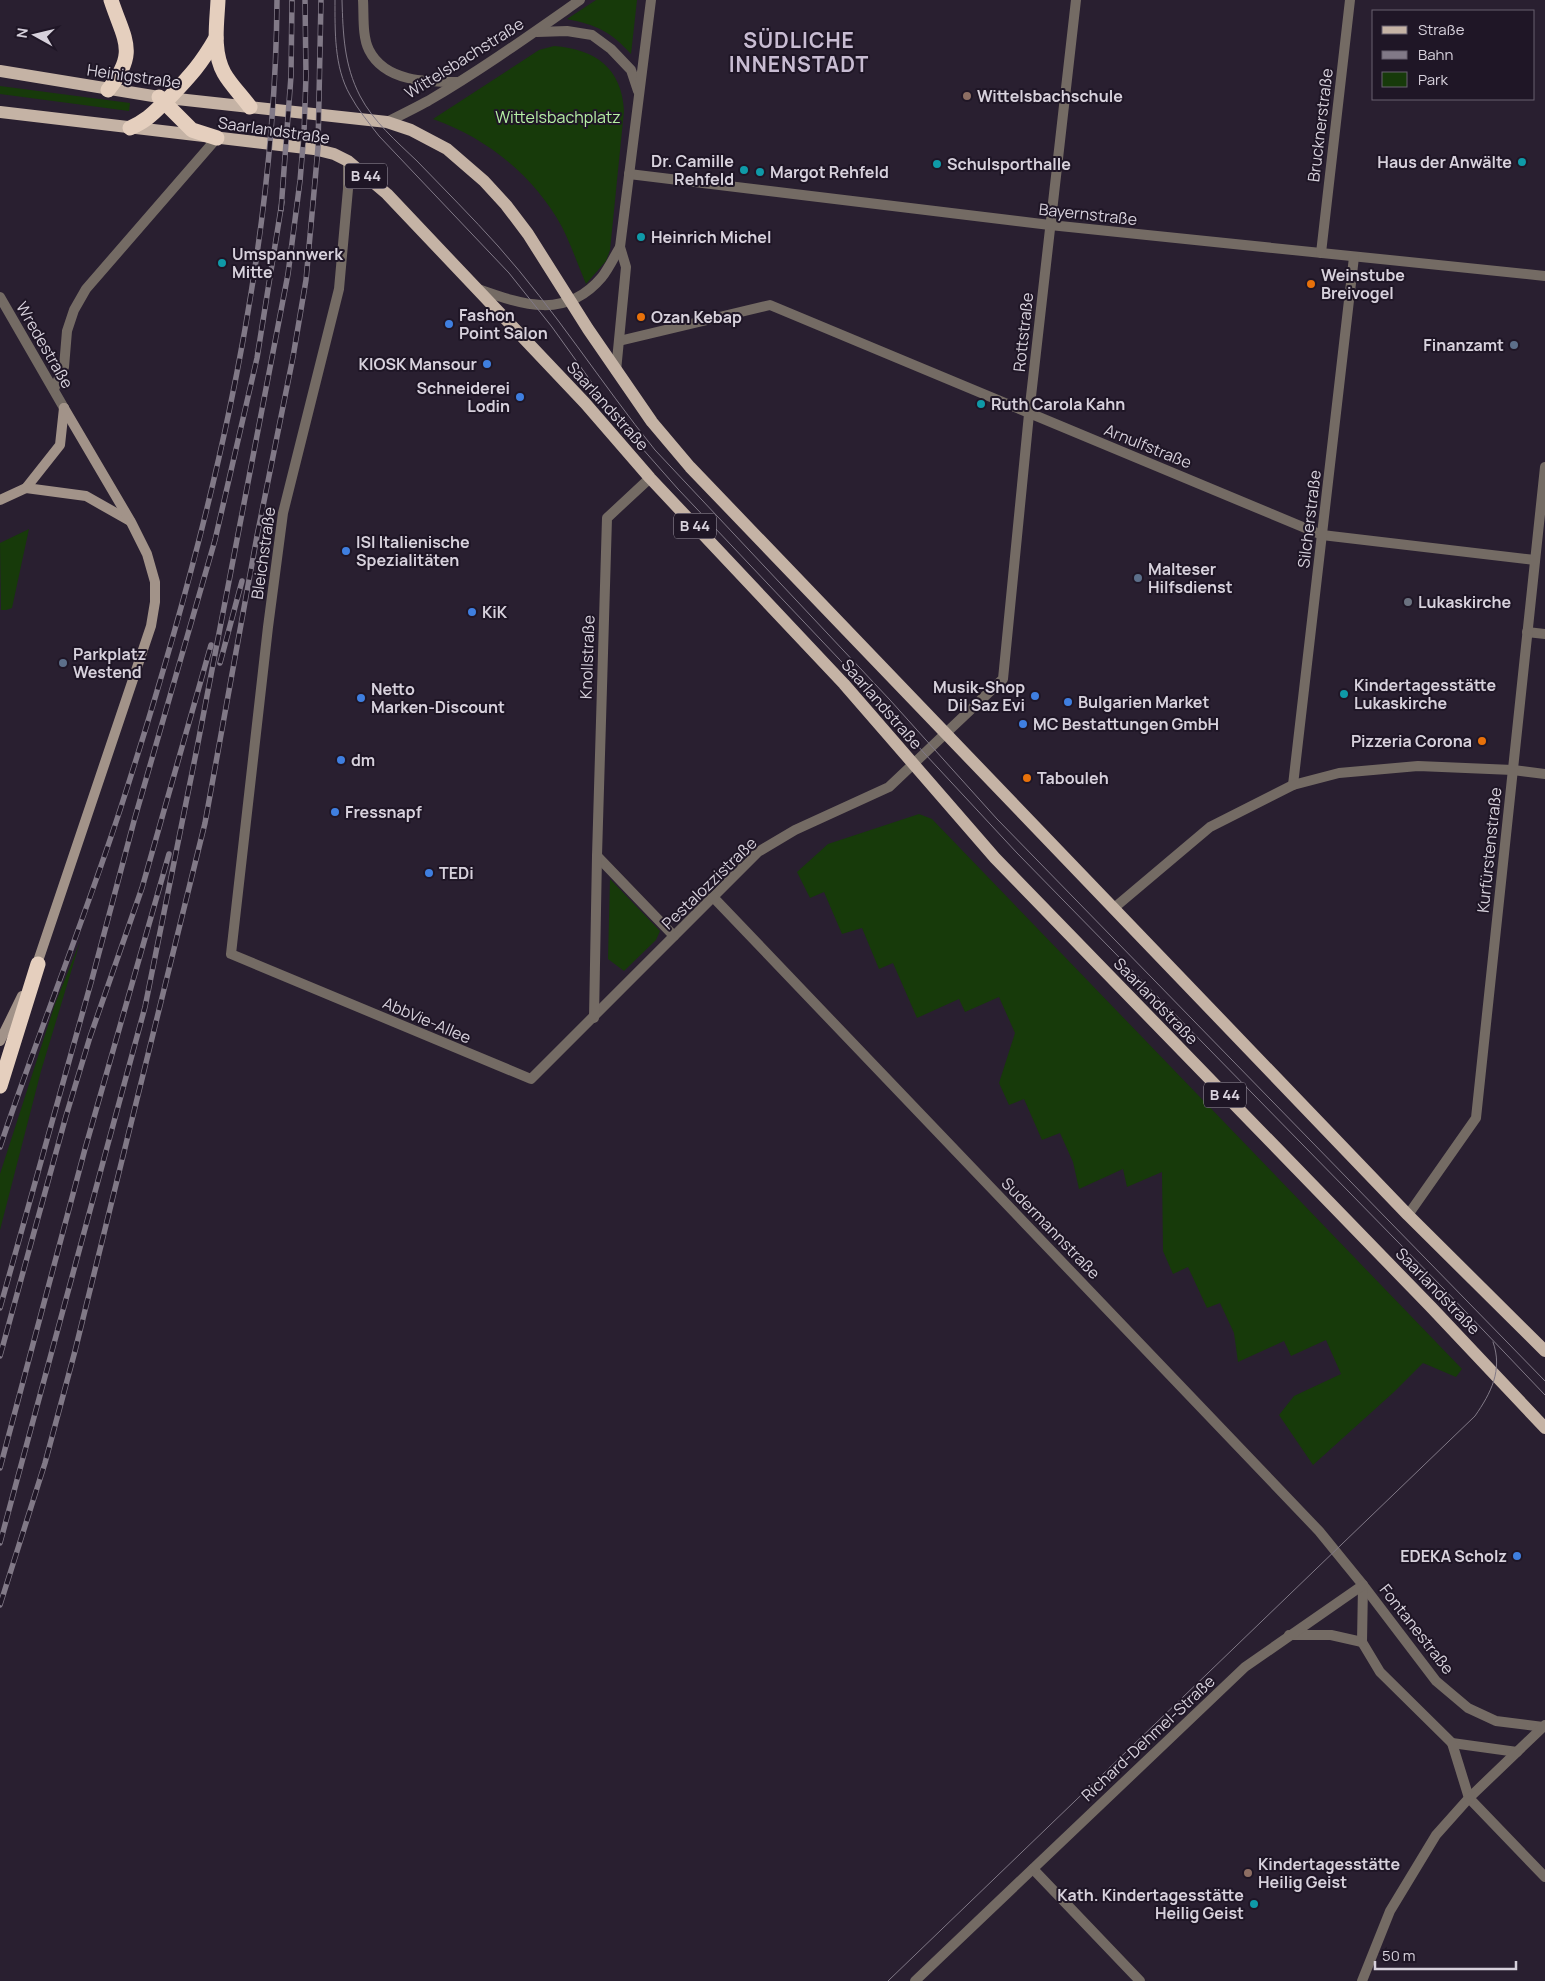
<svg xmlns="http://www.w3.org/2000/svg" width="1545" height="1981" viewBox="0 0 1545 1981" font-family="Manrope,sans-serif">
	<rect width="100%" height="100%" fill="#291f30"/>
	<g fill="#173a0a">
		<path d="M596,0H637L631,54C611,32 597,25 567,19Z"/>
		<path d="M554,46C595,49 622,68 624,111L610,250L606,261L586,284C578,265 571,245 562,227C534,176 487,138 433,119L539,50Z"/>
		<polygon points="0,86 130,103 129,111 0,94"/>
		<polygon points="29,529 12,608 6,610 1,610 0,543"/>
		<polygon points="919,814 932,819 1462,1369 1456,1377 1423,1363 1394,1392 1313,1465 1279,1415 1294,1396 1341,1374 1326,1340 1291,1356 1284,1341 1238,1362 1234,1333 1220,1303 1207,1308 1188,1267 1173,1274 1163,1251 1162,1172 1127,1187 1123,1169 1079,1189 1073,1162 1060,1133 1042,1140 1024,1099 1009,1105 999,1083 1015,1033 999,997 965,1012 959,999 917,1018 893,963 879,969 862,928 842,934 824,892 810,898 797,872 828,844"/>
		<polygon points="610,879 660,931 656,940 624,971 608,959"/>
		<polygon points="80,942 41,1071 0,1230 0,1174 55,1004"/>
	</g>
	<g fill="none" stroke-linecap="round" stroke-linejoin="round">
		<g stroke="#746b64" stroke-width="10">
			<path d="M363,0C364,15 362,36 369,50C385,82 427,82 457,82"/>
			<polyline points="537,32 567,31 592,35 611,49 631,70 638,91"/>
			<path d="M387,122C401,115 415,108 428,101C481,70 530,35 580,0"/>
			<polyline points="348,161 348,189 339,289 283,513 268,627 231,954 531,1079 758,852 795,830 889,787 1003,679 1029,414 1076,0"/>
			<polyline points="629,174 1050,225 1545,276"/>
			<polyline points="1321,253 1350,0"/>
			<path d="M478,289C523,305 566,320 602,277C609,268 614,257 620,247"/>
			<polyline points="0,297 64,408"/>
			<polyline points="619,341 770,305 1322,535 1535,560"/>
			<polyline points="616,371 626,267 620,247 651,0"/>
			<polyline points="54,389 64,367 67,331 74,310 86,289 217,138"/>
			<polyline points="1527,632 1545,634"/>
			<polyline points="1293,785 1354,257"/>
			<polyline points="597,856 674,936"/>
			<polyline points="713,897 1319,1531 1363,1585 1436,1681 1468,1708 1496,1721 1543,1727"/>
			<polyline points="1114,908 1210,827 1293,785 1339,773 1418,766 1513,770 1545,774"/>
			<polyline points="594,1018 597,856 607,518 650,478"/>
			<polyline points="1408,1215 1476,1118 1545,467"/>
			<polyline points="1363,1585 1362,1642 1380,1672 1452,1743 1517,1752"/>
			<polyline points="1289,1635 1331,1635 1362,1642"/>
			<polyline points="1452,1743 1469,1798 1545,1877"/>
			<polyline points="1033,1869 1140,1981"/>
			<polyline points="915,1981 1245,1667 1363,1585"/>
			<polyline points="1362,1981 1390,1911 1436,1835 1469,1798 1545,1725"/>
		</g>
		<g stroke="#a29389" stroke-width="10">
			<polyline points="26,488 86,496 130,521"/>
			<polyline points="0,500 26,488 60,445 64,408"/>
			<polyline points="35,970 151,626 155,602 155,582 147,554 131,522 64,408"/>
			<polyline points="0,1041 22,996"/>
		</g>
		<g stroke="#c5b3a5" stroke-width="12">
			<polyline points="0,71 159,97 387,122 411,130 447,149 484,181 506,205 528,234 588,329 652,422 690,467 1408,1215 1545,1351"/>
			<polyline points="0,112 314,149 334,154 348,161 387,194 585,403 650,478 844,684 995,858 1431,1307 1545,1428"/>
		</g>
		<g stroke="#e5cfbe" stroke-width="15">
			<path d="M218,0C217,23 212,51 224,73C230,84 242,96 250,107"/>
			<path d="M108,90C139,52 124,40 111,0"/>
			<polyline points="159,97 192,130 217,138"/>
			<path d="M130,128C150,119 155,111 170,97C191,75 201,64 216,38"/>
			<polyline points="0,1086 38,964"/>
		</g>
		<g stroke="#817987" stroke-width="1">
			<path d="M335,0C335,31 334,67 350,95C358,110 369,123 379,136L509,273L552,327L626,430L678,489L875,697L925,754L1017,853L1444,1289L1545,1395"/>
			<path d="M342,0C343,34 344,65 360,96C373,121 396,141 417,161C444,189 472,217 498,246C555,310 601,383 655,450L890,700L997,819L1545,1381"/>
			<path d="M888,1981L1475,1416C1491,1393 1503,1370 1493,1342"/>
		</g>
		<g stroke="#817987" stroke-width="5.5">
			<g id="rail">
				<polyline points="281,210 291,76 292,0"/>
				<polyline points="220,663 242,581"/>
				<path d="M0,1147C38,1034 83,923 120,810C204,551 275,274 277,0"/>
				<polyline points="0,1308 92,979 134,821 215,540 257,358 282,202"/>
				<polyline points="0,1356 66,1116 90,1037 142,888 211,645"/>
				<polyline points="0,1468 85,1149 169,854"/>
				<polyline points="0,1543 145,1007 197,748 288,274 300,181 304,133 306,76 305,0"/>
				<polyline points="0,1605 45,1463 75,1351 205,823 257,536 293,357 306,280 318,148 321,0"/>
			</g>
		</g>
		<use href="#rail" stroke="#1f1626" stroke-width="4" stroke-dasharray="11" stroke-linecap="butt"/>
	</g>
	<g fill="#8d6e63" stroke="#1f1626" stroke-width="2">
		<circle cx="967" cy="96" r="5"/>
		<circle cx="1248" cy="1873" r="5"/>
	</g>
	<g fill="#0f9aa8" stroke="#1f1626" stroke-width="2">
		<circle cx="1522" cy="162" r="5"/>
		<circle cx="937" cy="164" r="5"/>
		<circle cx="744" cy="170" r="5"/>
		<circle cx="760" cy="172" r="5"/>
		<circle cx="641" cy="237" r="5"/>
		<circle cx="222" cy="263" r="5"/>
		<circle cx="981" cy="404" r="5"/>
		<circle cx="1344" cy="694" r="5"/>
		<circle cx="1254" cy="1904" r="5"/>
	</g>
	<g fill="#e8710a" stroke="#1f1626" stroke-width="2">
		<circle cx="1311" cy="284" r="5"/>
		<circle cx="641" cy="317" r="5"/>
		<circle cx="1482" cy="741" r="5"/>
		<circle cx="1027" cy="778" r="5"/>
	</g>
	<g fill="#3f7fe0" stroke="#1f1626" stroke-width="2">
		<circle cx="449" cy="324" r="5"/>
		<circle cx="487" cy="364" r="5"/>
		<circle cx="520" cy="397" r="5"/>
		<circle cx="346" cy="551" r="5"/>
		<circle cx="472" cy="612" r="5"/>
		<circle cx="1035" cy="696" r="5"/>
		<circle cx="361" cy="698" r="5"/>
		<circle cx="1068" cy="702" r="5"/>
		<circle cx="1023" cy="724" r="5"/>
		<circle cx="341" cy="760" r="5"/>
		<circle cx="335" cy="812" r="5"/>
		<circle cx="429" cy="873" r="5"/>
		<circle cx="1517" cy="1556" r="5"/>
	</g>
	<g fill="#5c6f8a" stroke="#1f1626" stroke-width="2">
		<circle cx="1514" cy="345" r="5"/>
		<circle cx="1138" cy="578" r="5"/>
		<circle cx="63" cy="663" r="5"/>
	</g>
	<circle fill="#6b7280" stroke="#1f1626" stroke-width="2" cx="1408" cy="602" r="5"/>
	<g text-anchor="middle" stroke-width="4" stroke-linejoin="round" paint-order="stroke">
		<g fill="#1f1626" stroke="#a099a5" stroke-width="1">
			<rect x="345" y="163.5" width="42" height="25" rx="4"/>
			<rect x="674" y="513.5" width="42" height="25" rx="4"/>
			<rect x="1204" y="1082.5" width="42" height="25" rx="4"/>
		</g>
		<g font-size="15" font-weight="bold" fill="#d7d1dc">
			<text x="366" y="181">B 44</text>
			<text x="695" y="531">B 44</text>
			<text x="1225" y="1100">B 44</text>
		</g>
		<g font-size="16" fill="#d7d1dc" stroke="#1f1626">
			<text transform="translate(464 58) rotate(-32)" y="6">Wittelsbachstraße</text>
			<text transform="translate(134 76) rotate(8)" y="6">Heinigstraße</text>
			<text transform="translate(1320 125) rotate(-83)" y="6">Brucknerstraße</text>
			<text transform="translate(274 130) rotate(8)" y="6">Saarlandstraße</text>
			<text transform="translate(1088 214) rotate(6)" y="6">Bayernstraße</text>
			<text transform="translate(1023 332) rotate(-84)" y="6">Rottstraße</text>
			<text transform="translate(45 345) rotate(60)" y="6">Wredestraße</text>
			<text transform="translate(608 406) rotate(48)" y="6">Saarlandstraße</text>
			<text transform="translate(1148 446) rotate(22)" y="6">Arnulfstraße</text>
			<text transform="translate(1309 519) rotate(-83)" y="6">Silcherstraße</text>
			<text transform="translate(263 553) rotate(-82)" y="6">Bleichstraße</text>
			<text transform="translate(587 657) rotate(-88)" y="6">Knollstraße</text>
			<text transform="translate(882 704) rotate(49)" y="6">Saarlandstraße</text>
			<text transform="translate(1489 850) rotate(-84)" y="6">Kurfürstenstraße</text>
			<text transform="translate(709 883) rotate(-44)" y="6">Pestalozzistraße</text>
			<text transform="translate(1156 1001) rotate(46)" y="6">Saarlandstraße</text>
			<text transform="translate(427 1020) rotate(23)" y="6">AbbVie-Allee</text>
			<text transform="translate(1051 1228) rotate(46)" y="6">Sudermannstraße</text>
			<text transform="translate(1438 1291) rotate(46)" y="6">Saarlandstraße</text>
			<text transform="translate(1417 1629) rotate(52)" y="6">Fontanestraße</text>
			<text transform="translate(1148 1738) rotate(-43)" y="6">Richard-Dehmel-Straße</text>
		</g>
		<g font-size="16" font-weight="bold" fill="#d7d1dc" stroke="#1f1626" text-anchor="start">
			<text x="977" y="102">Wittelsbachschule</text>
			<text x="734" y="167" text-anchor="end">Dr. Camille<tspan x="734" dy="18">Rehfeld</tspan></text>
			<text x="1512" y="168" text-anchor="end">Haus der Anwälte</text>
			<text x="947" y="170">Schulsporthalle</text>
			<text x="770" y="178">Margot Rehfeld</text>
			<text x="651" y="243">Heinrich Michel</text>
			<text x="232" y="260">Umspannwerk<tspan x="232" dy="18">Mitte</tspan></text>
			<text x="1321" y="281">Weinstube<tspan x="1321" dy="18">Breivogel</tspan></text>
			<text x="459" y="321">Fashon<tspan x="459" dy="18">Point Salon</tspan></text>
			<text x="651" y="323">Ozan Kebap</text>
			<text x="1504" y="351" text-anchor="end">Finanzamt</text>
			<text x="477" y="370" text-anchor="end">KIOSK Mansour</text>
			<text x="510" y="394" text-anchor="end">Schneiderei<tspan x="510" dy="18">Lodin</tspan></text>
			<text x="991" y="410">Ruth Carola Kahn</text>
			<text x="356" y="548">ISI Italienische<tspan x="356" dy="18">Spezialitäten</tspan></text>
			<text x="1148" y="575">Malteser<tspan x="1148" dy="18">Hilfsdienst</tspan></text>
			<text x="1418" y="608">Lukaskirche</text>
			<text x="482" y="618">KiK</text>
			<text x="73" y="660">Parkplatz<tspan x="73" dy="18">Westend</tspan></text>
			<text x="1354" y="691">Kindertagesstätte<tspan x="1354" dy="18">Lukaskirche</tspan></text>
			<text x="1025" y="693" text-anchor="end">Musik-Shop<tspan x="1025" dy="18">Dil Saz Evi</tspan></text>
			<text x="371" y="695">Netto<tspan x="371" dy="18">Marken-Discount</tspan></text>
			<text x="1078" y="708">Bulgarien Market</text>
			<text x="1033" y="730">MC Bestattungen GmbH</text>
			<text x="1472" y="747" text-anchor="end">Pizzeria Corona</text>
			<text x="351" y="766">dm</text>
			<text x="1037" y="784">Tabouleh</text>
			<text x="345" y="818">Fressnapf</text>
			<text x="439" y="879">TEDi</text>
			<text x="1507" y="1562" text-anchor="end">EDEKA Scholz</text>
			<text x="1258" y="1870">Kindertagesstätte<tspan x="1258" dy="18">Heilig Geist</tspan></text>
			<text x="1244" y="1901" text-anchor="end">Kath. Kindertagesstätte<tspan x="1244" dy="18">Heilig Geist</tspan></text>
		</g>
		<g font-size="16" fill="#b6f0a5" stroke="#1f1626">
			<text x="558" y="123">Wittelsbachplatz</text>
		</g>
		<g font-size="21" font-weight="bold" letter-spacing="1" fill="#c8bcd2" stroke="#1f1626">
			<text x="799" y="48">SÜDLICHE<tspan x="799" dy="24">INNENSTADT</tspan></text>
		</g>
	</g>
	<rect x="1372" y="10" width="162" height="90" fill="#1f1626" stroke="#69616f"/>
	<rect x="1382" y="26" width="25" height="8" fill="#c5b3a5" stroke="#69616f"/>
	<text x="1418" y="35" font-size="15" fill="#d7d1dc">Straße</text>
	<rect x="1382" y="51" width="25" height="8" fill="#817987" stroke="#69616f"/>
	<text x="1418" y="60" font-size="15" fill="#d7d1dc">Bahn</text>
	<rect x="1382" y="72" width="25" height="15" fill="#173a0a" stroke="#69616f"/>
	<text x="1418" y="85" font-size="15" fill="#d7d1dc">Park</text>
	<g transform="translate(35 35) rotate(278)" stroke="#1f1626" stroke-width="4" paint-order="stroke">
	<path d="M0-4L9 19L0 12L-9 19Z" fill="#d7d1dc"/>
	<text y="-8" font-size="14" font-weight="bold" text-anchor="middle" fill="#d7d1dc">N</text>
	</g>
	<path d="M1375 1961v8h141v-8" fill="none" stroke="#d7d1dc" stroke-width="2.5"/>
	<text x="1382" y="1961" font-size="15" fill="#d7d1dc" stroke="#1f1626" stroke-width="4" paint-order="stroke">50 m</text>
</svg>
